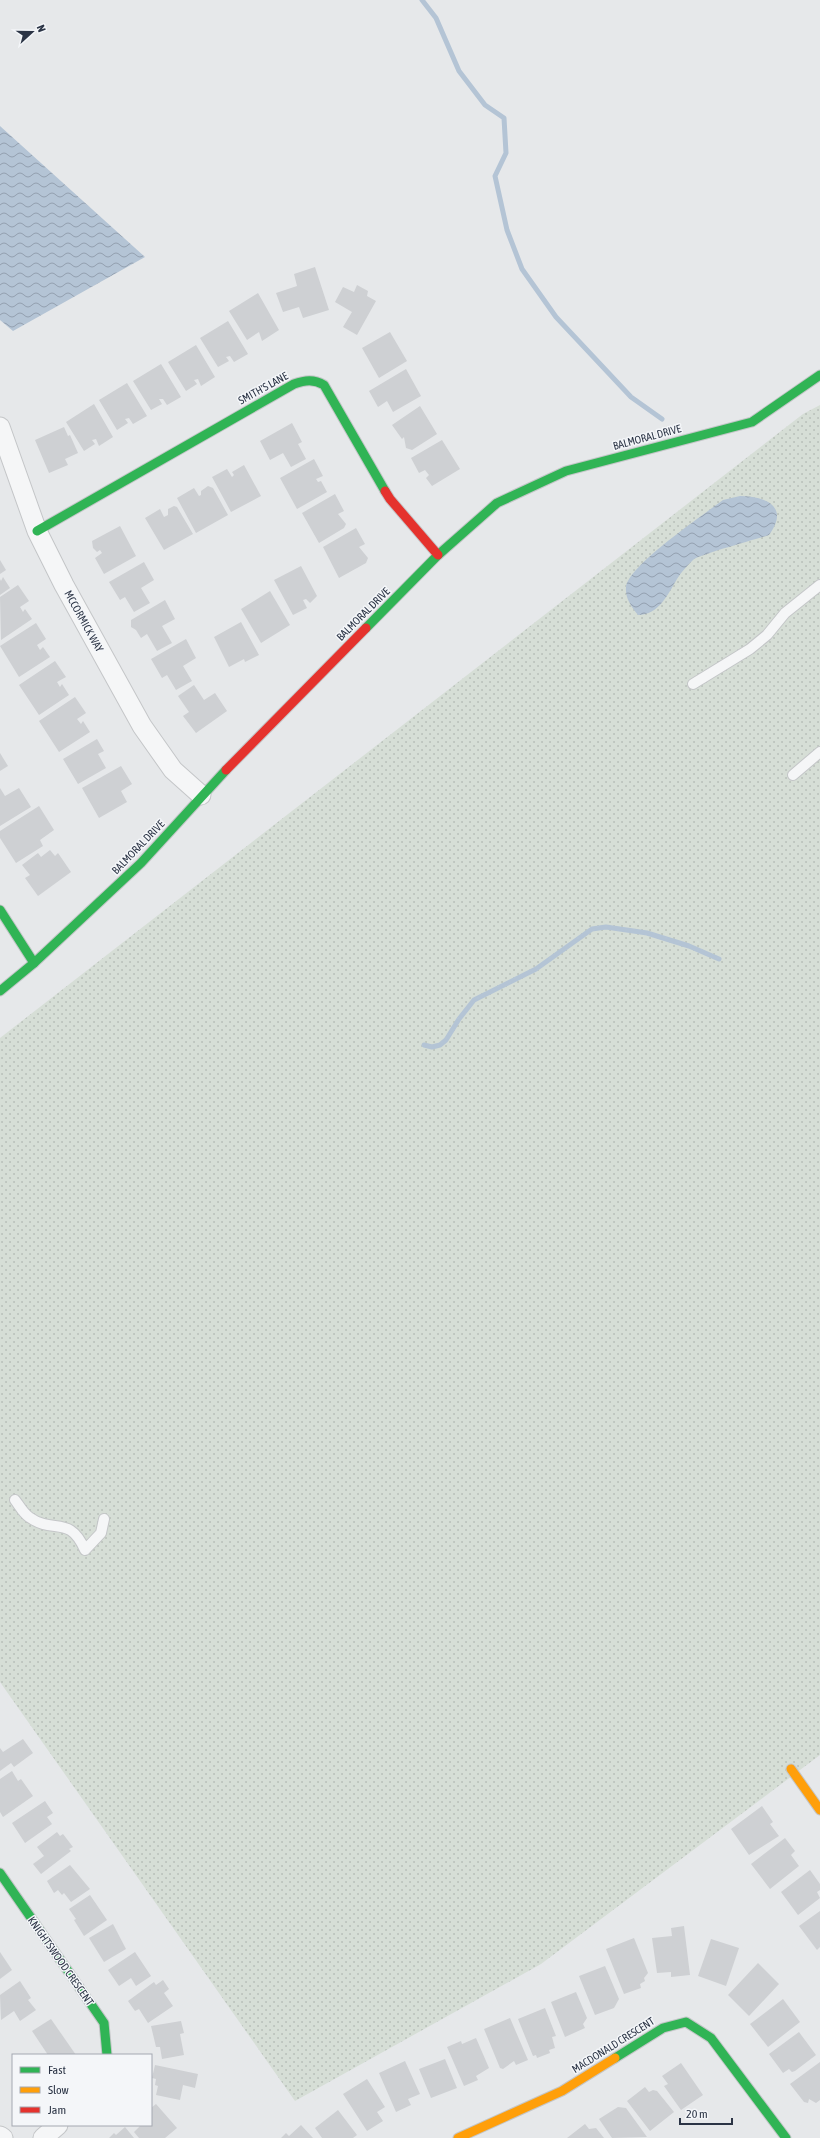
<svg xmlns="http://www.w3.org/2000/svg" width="820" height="2138" viewBox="0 0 820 2138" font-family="'Asap Condensed',sans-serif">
	<defs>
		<pattern id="grass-dots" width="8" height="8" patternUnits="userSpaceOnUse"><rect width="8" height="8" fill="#d6ded6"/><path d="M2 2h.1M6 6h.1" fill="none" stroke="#b8bfb9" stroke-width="1.8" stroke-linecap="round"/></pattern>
		<pattern id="water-waves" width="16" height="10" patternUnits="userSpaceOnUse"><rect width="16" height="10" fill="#b4c4d5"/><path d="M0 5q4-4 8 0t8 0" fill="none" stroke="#93a0af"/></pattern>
	</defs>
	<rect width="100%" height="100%" fill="#e6e8ea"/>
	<polygon fill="url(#grass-dots)" points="820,405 820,1755 541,1964 295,2101 0,1682 0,1038 803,414"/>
	<g fill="url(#water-waves)">
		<polygon points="0,126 145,257 13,331 0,320"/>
		<path d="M740,496C766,496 790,507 769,535C757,539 698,555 693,560C687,566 681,572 677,579C668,594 659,615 638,615C631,606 625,598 626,587C629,566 695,521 712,508L723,500Z"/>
	</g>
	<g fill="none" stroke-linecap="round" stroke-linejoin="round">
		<g stroke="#b4c4d5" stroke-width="5">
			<polyline points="422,0 436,18 459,71 485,105 504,118 506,153 495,176 507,230 522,269 556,317 631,397 662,419"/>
			<polyline points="424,1045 432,1047 440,1045 446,1040 459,1019 474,1000 536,969 592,929 606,927 647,933 689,946 719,959"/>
		</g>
	</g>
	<g fill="#ced0d3">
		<polygon points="315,267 329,310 303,318 299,307 283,312 276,293 297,286 294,274"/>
		<polygon points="357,285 368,291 367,296 376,301 357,335 343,327 352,312 335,302 343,287 354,292"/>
		<polygon points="258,293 279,330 262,341 259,332 247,340 229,311"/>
		<polygon points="228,321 248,354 234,362 230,356 226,357 229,361 218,367 200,338"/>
		<polygon points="390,332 407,361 379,378 362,348"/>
		<polygon points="196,345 215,377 201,386 198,379 194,380 197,384 186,391 168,362"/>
		<polygon points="161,364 181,397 167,405 163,399 159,399 162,404 151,410 133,381"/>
		<polygon points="406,369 421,396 393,412 387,401 378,407 369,391"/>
		<polygon points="127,383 147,416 133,424 129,418 125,419 128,423 117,430 99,400"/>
		<polygon points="94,404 113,437 99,446 96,439 92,440 95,444 84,451 66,422"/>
		<polygon points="420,406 437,434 412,450 406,448 404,437 402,439 392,425"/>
		<polygon points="292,423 302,442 298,444 306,459 291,467 283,453 270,460 260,441"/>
		<polygon points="64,427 68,436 70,435 78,453 65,459 68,465 49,473 35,440"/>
		<polygon points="442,440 460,469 432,486 426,478 429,475 425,470 419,473 411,458"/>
		<polygon points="314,459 323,476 316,479 318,482 321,481 327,492 297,509 280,478"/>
		<polygon points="244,465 261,496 231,512 212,477 227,469 232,477 234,475 232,472"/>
		<polygon points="208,486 213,488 228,515 196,533 177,498 194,488 199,496 201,495 201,491"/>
		<polygon points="335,494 344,511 338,514 346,524 344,528 319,543 302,513"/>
		<polygon points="174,506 177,507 193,534 164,550 145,518 160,509 164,517 168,515 168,509"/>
		<polygon points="120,526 136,556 104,574 95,558 102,553 100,550 97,552 93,548 92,541"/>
		<polygon points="356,528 365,544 359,547 368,558 366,563 339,578 323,547"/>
		<polygon points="0,560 6,570 0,574"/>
		<polygon points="144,562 154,580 141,588 150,603 134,612 125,597 120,600 109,582"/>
		<polygon points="301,566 317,596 310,603 306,599 303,600 307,608 293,615 274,580"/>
		<polygon points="3,577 10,588 0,595 0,579 1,581"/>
		<polygon points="18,585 29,601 20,607 23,612 25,609 32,619 1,640 0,597"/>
		<polygon points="270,591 290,625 261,643 241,609"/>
		<polygon points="165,600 175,619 162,626 172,643 157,651 147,634 141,638 136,630 131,627 131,620"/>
		<polygon points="241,622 259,655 245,662 244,659 229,667 214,637"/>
		<polygon points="36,623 46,639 37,645 40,650 43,647 50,657 19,677 0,646"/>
		<polygon points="186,639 196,658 183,666 192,681 176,690 167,675 162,678 151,659"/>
		<polygon points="55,661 66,677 57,682 60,687 62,684 69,695 39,715 19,685"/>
		<polygon points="194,685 204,700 215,693 227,711 196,733 183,716 189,712 178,696"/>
		<polygon points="75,697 86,713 77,719 81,724 83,721 90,732 59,752 39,721"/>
		<polygon points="97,739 104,751 98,754 106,768 78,784 63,759"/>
		<polygon points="0,753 8,766 0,771"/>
		<polygon points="121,766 132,784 121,791 127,802 99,818 82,788"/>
		<polygon points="0,788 5,796 19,788 31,807 0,826"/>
		<polygon points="39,806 54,830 40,840 43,846 16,863 0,838 0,831"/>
		<polygon points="50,850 55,856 58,853 71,872 38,896 25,878 30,875 22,865 38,853 41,857"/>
		<polygon points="23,1739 33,1753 14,1767 11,1763 0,1771 0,1748 3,1752"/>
		<polygon points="12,1771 18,1781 21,1779 33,1796 3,1817 0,1812 0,1779"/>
		<polygon points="45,1801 53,1813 47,1817 52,1824 25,1843 12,1823"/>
		<polygon points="762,1806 773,1822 770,1824 779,1836 749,1855 731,1829"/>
		<polygon points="57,1832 60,1836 63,1834 73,1847 69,1849 71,1851 41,1874 33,1864 44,1856 37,1847"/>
		<polygon points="785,1838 795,1851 791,1855 799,1866 770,1889 751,1864"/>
		<polygon points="70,1865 90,1889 71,1902 64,1893 62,1895 58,1890 54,1893 47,1881"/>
		<polygon points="810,1870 820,1884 820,1890 817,1892 820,1898 798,1915 781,1892"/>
		<polygon points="90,1895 107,1920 84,1936 74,1920 76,1919 69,1909"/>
		<polygon points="820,1911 820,1947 817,1950 799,1926"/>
		<polygon points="113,1924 126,1949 104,1962 89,1938"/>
		<polygon points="684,1926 690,1975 671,1977 671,1972 657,1973 652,1938 672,1936 671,1928"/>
		<polygon points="634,1938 648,1973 644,1978 645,1981 640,1984 641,1988 624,1994 606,1949"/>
		<polygon points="711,1939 739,1948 726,1986 698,1976"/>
		<polygon points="0,1952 12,1970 0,1979"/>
		<polygon points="135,1952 151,1976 136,1986 131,1978 119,1986 108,1970"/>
		<polygon points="758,1963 779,1984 749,2016 728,1995"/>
		<polygon points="605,1966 619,1999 614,2008 595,2015 579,1976"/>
		<polygon points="163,1980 169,1989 164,1993 173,2006 148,2023 139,2009 135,2011 128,2001 154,1982 156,1985"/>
		<polygon points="20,1981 31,1998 28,2000 36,2010 20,2021 14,2011 1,2020 0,1995"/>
		<polygon points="576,1992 587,2018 583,2024 585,2028 565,2037 551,2002"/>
		<polygon points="783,1999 800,2022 768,2047 750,2024"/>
		<polygon points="545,2008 556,2036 552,2037 555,2048 549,2050 550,2053 537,2058 536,2055 533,2056 518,2019"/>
		<polygon points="510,2018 528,2060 516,2065 514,2061 503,2069 500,2068 484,2029"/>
		<polygon points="51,2019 76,2055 48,2055 32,2031"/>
		<polygon points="181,2021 184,2033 180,2034 184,2055 162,2059 160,2047 156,2047 151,2026"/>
		<polygon points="799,2032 816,2055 795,2071 792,2072 789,2069 783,2073 769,2054"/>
		<polygon points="476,2038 489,2068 476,2076 478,2080 464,2086 447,2047 461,2041 462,2044"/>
		<polygon points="445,2059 457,2088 431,2098 419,2069"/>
		<polygon points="405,2061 420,2094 408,2099 411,2105 396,2112 379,2073"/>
		<polygon points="820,2062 820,2100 816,2103 809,2099 808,2103 804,2102 790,2084"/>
		<polygon points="681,2063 703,2095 681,2110 664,2086 668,2084 662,2076"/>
		<polygon points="155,2065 198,2074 195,2088 183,2085 180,2100 156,2095 158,2086 155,2085 156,2079 152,2078"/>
		<polygon points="367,2079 385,2107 377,2112 383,2121 367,2131 343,2094"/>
		<polygon points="645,2087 649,2092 653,2090 657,2091 674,2112 650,2131 627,2101"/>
		<polygon points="156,2104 177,2128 165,2138 139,2138 134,2132 141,2125 151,2125 151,2108"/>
		<polygon points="618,2107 626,2108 647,2137 612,2138 599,2119"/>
		<polygon points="338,2110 357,2135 353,2138 322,2138 315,2128"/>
		<polygon points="585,2124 589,2129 596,2128 604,2138 567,2138"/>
		<polygon points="301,2125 313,2138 281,2138 286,2133 289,2136"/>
		<polygon points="125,2127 134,2138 109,2138 114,2133 116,2135"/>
	</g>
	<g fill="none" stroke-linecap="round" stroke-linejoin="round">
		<g stroke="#c4c6c8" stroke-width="12">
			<g id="lane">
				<polyline points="693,684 750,649 767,635 785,613 820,585"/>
				<polyline points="793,775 820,752"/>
				<path d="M15,1500C19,1505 23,1513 29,1517C54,1535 69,1514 85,1550L101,1533L104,1519"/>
			</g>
		</g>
		<g stroke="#c4c6c8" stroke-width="21">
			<g id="street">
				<polyline points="0,427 37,531 64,585 142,726 173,770 201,795"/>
				<polyline points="0,2136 3,2138"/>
				<polyline points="43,2138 58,2125"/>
			</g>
		</g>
		<g stroke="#c4c6c8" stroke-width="11">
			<g id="fast">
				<path d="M37,531L294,384C305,380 314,379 324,385L385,491"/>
				<polyline points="366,628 438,555 497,503 566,471 752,422 820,375"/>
				<polyline points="0,910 34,963"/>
				<polyline points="0,991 34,963 141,863 226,770"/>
				<polyline points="0,1873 104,2023 107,2055"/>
				<polyline points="615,2058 663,2028 686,2022 711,2038 786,2138"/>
			</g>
		</g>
		<g stroke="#c4c6c8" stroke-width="11">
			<g id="slow">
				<polyline points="791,1769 820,1810"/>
				<polyline points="458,2138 562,2091 615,2058"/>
			</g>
		</g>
		<g stroke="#c4c6c8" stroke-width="11">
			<g id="jam">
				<polyline points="385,491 390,499 438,555"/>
				<polyline points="226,770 366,628"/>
			</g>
		</g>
		<use href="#lane" stroke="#f5f6f7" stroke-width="10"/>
		<use href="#street" stroke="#f5f6f7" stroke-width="19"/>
		<use href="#fast" stroke="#30b455" stroke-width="9"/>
		<use href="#slow" stroke="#ff9f0a" stroke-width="9"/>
		<use href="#jam" stroke="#e5322d" stroke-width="9"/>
	</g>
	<g text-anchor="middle" stroke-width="3" stroke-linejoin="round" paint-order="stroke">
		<g font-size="11" fill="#2b3445" stroke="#f4f6f9">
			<text transform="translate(263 388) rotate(-29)" y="4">SMITH'S LANE</text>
			<text transform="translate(647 437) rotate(-15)" y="4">BALMORAL DRIVE</text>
			<text transform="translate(363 614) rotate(-45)" y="4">BALMORAL DRIVE</text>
			<text transform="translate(84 621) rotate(61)" y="4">MCCORMICK WAY</text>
			<text transform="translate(138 847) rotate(-46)" y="4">BALMORAL DRIVE</text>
			<text transform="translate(61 1961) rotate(55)" y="4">KNIGHTSWOOD CRESCENT</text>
			<text transform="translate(613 2045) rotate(-32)" y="4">MACDONALD CRESCENT</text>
		</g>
	</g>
	<rect x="12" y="2054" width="140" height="72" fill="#f4f6f9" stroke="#a4a8b1"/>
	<rect x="20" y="2067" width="20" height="6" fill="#30b455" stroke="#a4a8b1"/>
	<text x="48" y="2074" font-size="12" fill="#2b3445">Fast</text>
	<rect x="20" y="2087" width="20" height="6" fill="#ff9f0a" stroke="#a4a8b1"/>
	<text x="48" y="2094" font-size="12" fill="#2b3445">Slow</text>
	<rect x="20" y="2107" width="20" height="6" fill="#e5322d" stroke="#a4a8b1"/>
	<text x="48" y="2114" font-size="12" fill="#2b3445">Jam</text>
	<g transform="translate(32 32) rotate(69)" stroke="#f4f6f9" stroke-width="3" paint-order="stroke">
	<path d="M0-3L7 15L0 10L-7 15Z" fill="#2b3445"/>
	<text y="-6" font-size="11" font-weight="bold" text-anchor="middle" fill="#2b3445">N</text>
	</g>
	<path d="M680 2118v6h52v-6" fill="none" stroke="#2b3445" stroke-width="2"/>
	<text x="686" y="2118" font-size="12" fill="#2b3445" stroke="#f4f6f9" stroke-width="3" paint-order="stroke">20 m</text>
</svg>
